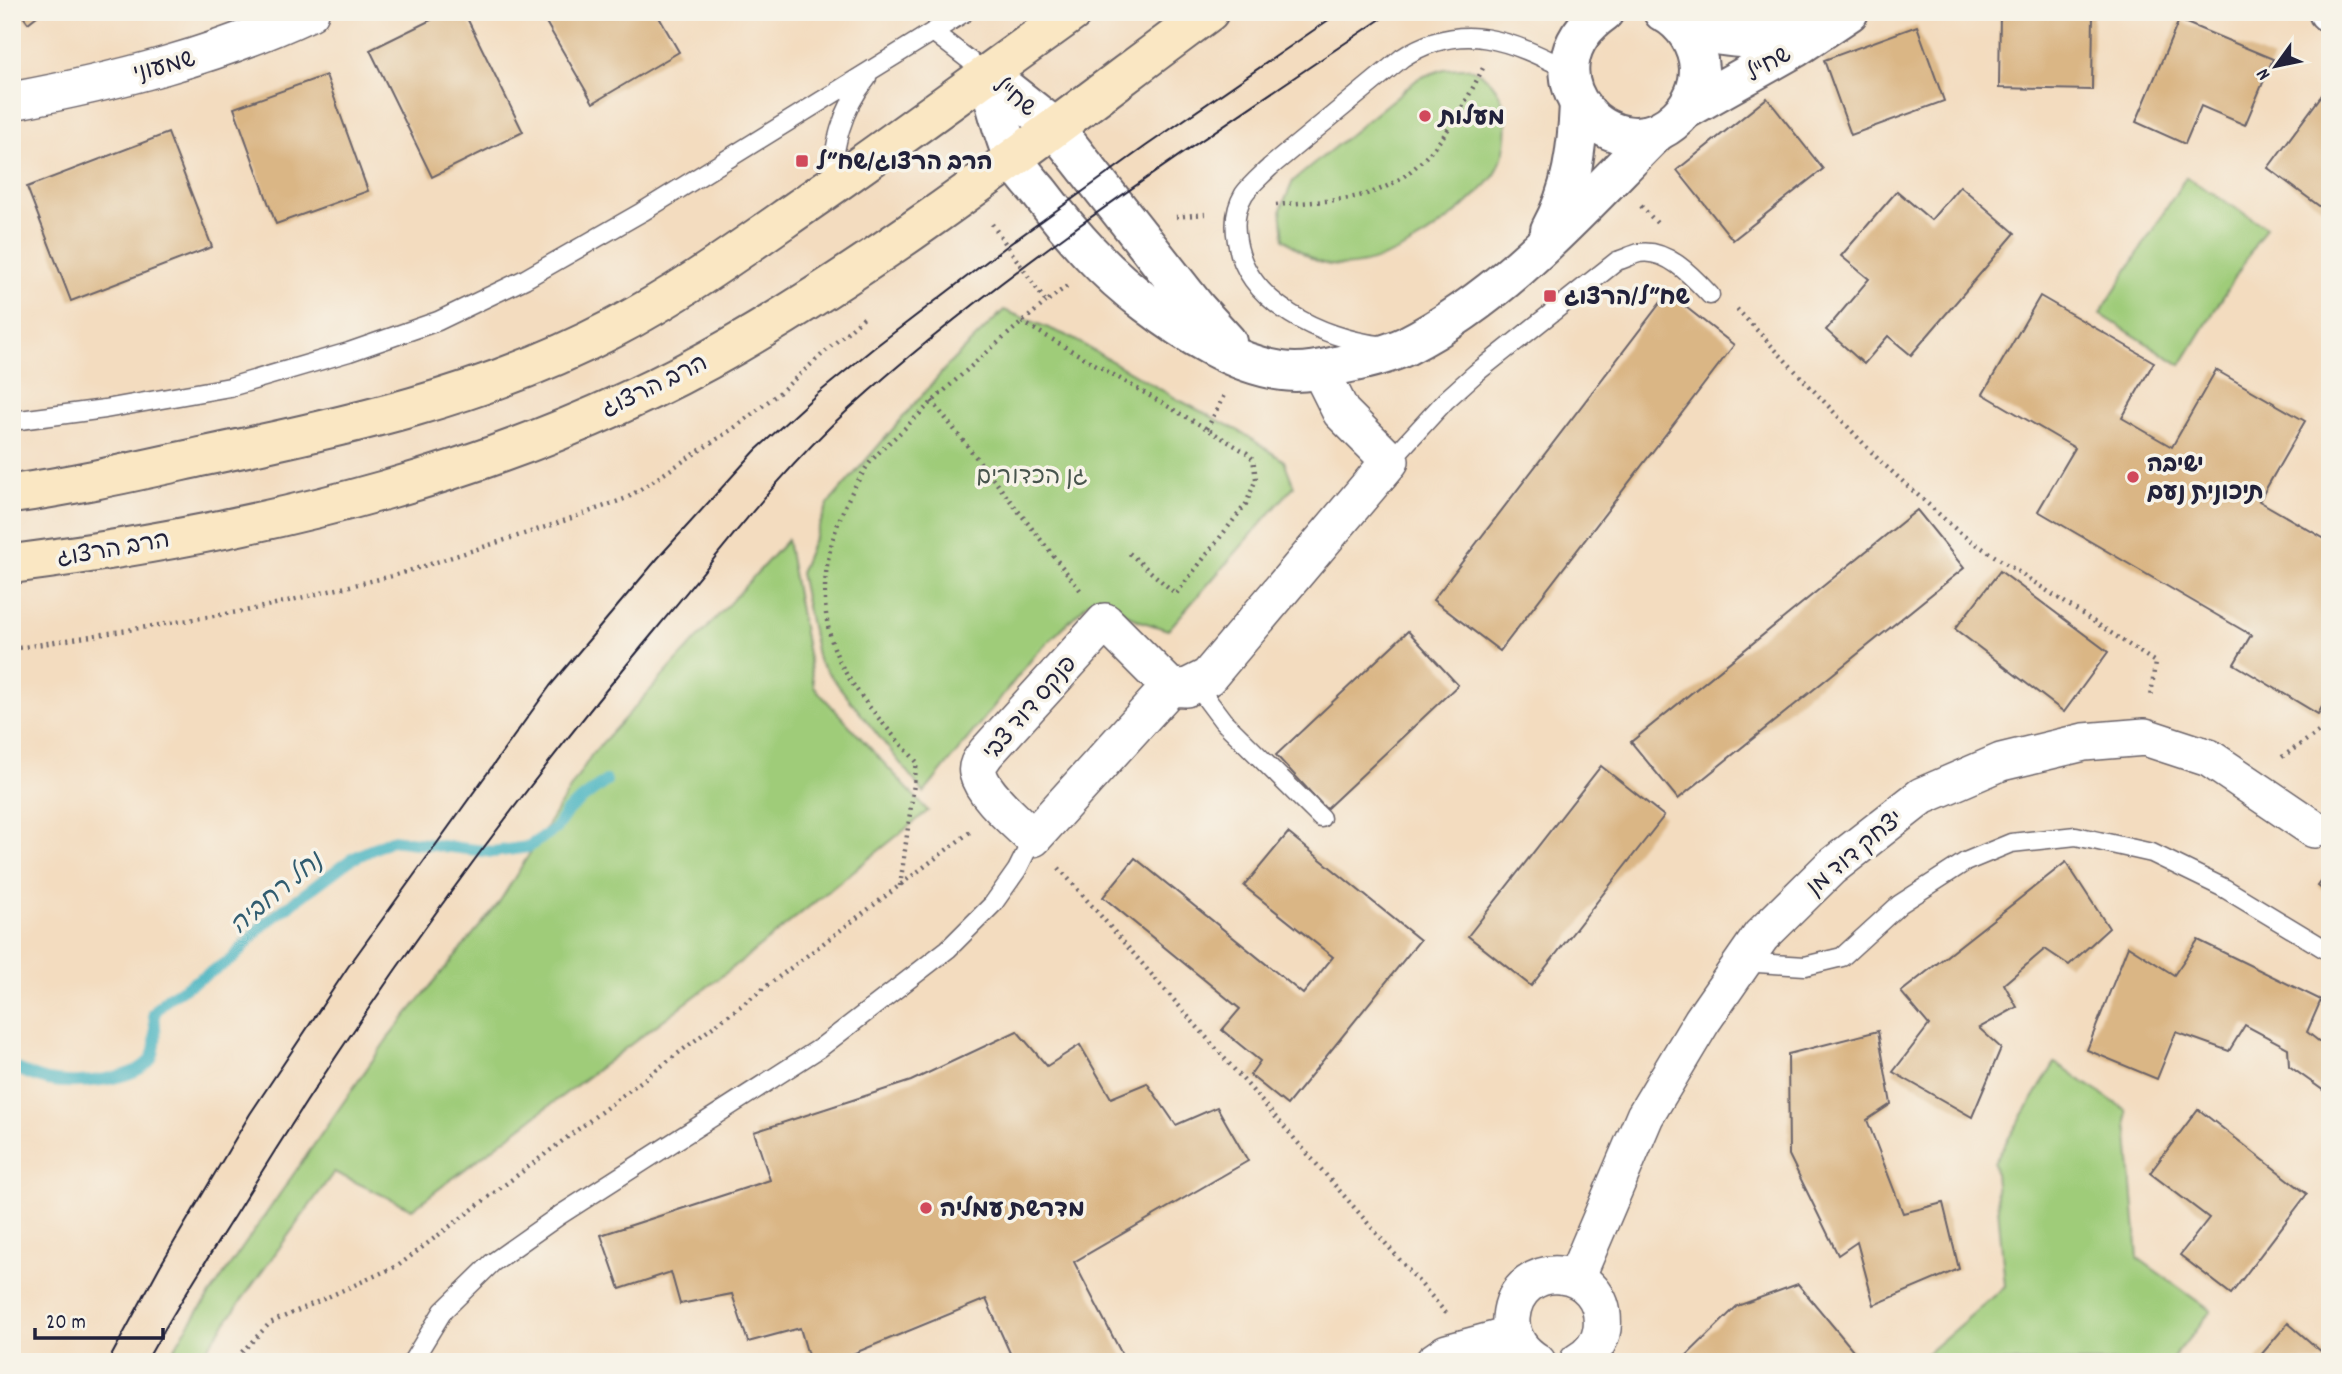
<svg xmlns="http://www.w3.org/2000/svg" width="2342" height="1374" viewBox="0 0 2342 1374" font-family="Dekko,'Playpen Sans Hebrew',sans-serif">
	<rect width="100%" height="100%" fill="#f7f3e8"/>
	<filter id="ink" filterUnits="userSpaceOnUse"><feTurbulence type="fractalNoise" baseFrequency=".0143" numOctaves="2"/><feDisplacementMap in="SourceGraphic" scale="14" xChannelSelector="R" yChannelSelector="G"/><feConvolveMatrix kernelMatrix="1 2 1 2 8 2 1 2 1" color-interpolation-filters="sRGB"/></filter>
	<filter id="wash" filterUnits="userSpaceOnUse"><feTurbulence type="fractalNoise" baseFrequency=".00686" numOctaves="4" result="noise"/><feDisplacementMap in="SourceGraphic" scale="28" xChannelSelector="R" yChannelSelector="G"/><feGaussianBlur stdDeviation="1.57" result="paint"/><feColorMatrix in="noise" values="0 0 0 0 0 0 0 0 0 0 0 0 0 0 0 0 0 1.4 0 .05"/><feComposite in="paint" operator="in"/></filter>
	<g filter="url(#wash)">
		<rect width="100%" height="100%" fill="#f3dcbf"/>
		<g fill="#9fcc79" stroke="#60775a" stroke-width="2">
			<path d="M1444,69C1453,69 1468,66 1475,70C1513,90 1512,139 1496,173C1492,180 1484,187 1478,193C1443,228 1382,272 1330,265C1314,263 1296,248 1284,239L1281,209L1293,181L1419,78Z"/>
			<polygon points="2186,177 2266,227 2181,365 2100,314"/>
			<polygon points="1004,310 1068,336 1179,400 1243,433 1284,461 1294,486 1168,630 1140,621 1094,597 1035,655 924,793 818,660 800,573 828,504 949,364"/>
			<polygon points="787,540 814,687 928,811 743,960 412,1209 334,1172 197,1362 167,1362 184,1332 388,1038 498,904 592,754"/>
			<polygon points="2055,1063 2126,1110 2138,1258 2211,1311 2170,1362 1917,1362 2005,1286 1994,1162"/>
		</g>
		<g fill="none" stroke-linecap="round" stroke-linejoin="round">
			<path stroke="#44b2c0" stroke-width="12" d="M12,1066C23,1072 36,1077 48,1080C73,1085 134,1081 150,1060C158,1049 155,1026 154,1013L168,998L232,959L263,925L350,860L391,840L493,852L528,847L555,829L568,810L606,781"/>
		</g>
		<g id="blocks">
			<g fill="#dab685">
				<polygon points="20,12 42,12 28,23"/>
				<polygon points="447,12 464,12 523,132 432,177 370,50"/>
				<polygon points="540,12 656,12 679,52 593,103"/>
				<polygon points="2000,12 2093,12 2092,90 1999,88"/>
				<polygon points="2179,20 2273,59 2245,125 2201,106 2185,144 2136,122"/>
				<polygon points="1917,26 1944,101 1851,135 1824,60"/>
				<polygon points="326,75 368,191 276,224 234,108"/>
				<polygon points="2322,95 2330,101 2330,214 2268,168"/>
				<polygon points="1767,98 1823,169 1733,240 1677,170"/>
				<polygon points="168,133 212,247 71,301 27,187"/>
				<polygon points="1960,186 2015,233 1911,355 1888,336 1864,364 1826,330 1869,279 1841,256 1897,191 1931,220"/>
				<polygon points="1668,293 1734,345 1500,651 1433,600"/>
				<polygon points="2040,296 2154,362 2122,418 2172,447 2216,370 2305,421 2259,501 2330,542 2330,693 2318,714 2234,664 2251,635 2038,511 2075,448 1983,394"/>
				<polygon points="1917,510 1964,568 1678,799 1631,742"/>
				<polygon points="2000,571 2108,652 2064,712 1955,629"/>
				<polygon points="1408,631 1458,685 1326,809 1276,755"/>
				<polygon points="1601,766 1664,816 1531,986 1468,936"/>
				<polygon points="1288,833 1420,940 1287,1105 1250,1075 1260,1061 1222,1030 1240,1009 1103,897 1135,858 1303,994 1333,957 1244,886"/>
				<polygon points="2066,862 2109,928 2069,965 2045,949 2004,984 2017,1007 1979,1028 2001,1048 1972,1117 1893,1072 1929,1025 1901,992"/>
				<polygon points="2330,870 2330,895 2318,886"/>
				<polygon points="2198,940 2321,1000 2307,1032 2330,1050 2330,1089 2327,1093 2289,1066 2288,1048 2245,1025 2229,1051 2176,1032 2157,1079 2087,1050 2128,946 2174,975"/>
				<polygon points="1017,1031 1047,1066 1080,1045 1111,1098 1147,1083 1176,1125 1217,1107 1248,1161 1074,1262 1126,1362 1014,1362 986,1299 833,1362 810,1362 800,1328 748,1342 732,1294 680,1304 671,1272 620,1289 601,1235 770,1180 754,1132 911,1081"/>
				<polygon points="1878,1031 1891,1104 1867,1120 1903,1213 1943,1203 1959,1269 1874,1305 1857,1242 1838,1255 1789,1155 1788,1054"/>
				<polygon points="2198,1109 2307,1194 2231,1294 2180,1255 2209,1218 2150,1173"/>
				<polygon points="1798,1284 1863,1362 1682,1360 1737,1306"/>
				<polygon points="2288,1323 2330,1359 2330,1362 2255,1362"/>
			</g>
		</g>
	</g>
	<g filter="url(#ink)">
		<use href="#blocks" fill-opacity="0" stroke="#6b6369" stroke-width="2"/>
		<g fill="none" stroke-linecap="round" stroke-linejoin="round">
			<g stroke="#6b6369" stroke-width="21">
				<g id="service">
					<polyline points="933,32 987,74"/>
					<path d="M830,185C835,145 840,111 867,78"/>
					<path d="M1379,345C1323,338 1247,304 1237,241C1234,225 1235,209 1244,194C1251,184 1261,176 1270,167L1402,58C1462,19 1511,41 1569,70"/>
					<polyline points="12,421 105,409 230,387 349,352 438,321 525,279 642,212 965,12"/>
					<path d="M1390,461L1446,400L1476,373L1617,261C1624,259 1632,255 1639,253C1667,248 1693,277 1710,295"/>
					<polyline points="1196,685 1223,721 1321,818"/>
					<polyline points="1742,962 1805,966 1842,957 1900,904 1965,862 2011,843 2076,836 2152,853 2224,888 2330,952"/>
					<polyline points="412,1362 443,1311 492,1263 560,1215 820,1048 948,949 993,904 1017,870 1033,838"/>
				</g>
			</g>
			<g stroke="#6b6369" stroke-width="40">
				<g id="minor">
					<path d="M12,101C114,82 216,56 310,12"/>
					<path d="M1170,687L1033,838C1017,822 983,795 978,773C976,765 982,759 986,753L1105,622L1170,687L1186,688L1208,677L1390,461L1341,412L1320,370"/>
					<polyline points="1576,1278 1645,1116 1702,1021 1761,936 1830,868 1922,796 2001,762 2084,742 2145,737 2209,758 2314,829"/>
					<polyline points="1434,1362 1447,1353 1513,1335"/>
					<path d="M1537,1362C1521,1352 1510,1337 1511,1318C1516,1255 1609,1263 1602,1329C1600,1343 1590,1355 1578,1362"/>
				</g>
			</g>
			<g stroke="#6b6369" stroke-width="42">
				<g id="tertiary">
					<path d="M1604,12C1516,74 1616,179 1678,117C1691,104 1699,87 1699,69C1698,45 1684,23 1663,12"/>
					<polyline points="2328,12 2330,13"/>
					<path d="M1684,28C1736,41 1756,42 1808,28"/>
					<path d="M987,74C995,101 1001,129 1012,155C1018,169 1031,182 1040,193C1072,235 1104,272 1146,303C1185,333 1233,364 1282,371C1303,374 1324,369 1345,364C1365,360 1387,355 1406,346C1506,295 1580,209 1658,131"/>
					<polyline points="987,74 1054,127 1197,309 1227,342"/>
					<polyline points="1685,110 1795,48 1849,12"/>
					<path d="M1550,230C1572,191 1577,149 1579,104"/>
				</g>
			</g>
			<g stroke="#6b6369" stroke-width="42">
				<g id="secondary">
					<path d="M12,494C77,485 141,470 205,456C344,427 485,396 612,329C677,295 737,252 797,210C890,146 981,78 1073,12"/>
					<path d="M12,564C261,532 516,472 735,345C902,248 1054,127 1209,12"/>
				</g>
			</g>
			<g stroke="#6b6369" stroke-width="4.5" stroke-dasharray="2 5" stroke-linecap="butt">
				<path d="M1276,205C1305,202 1336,202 1363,195C1424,180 1457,120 1483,68"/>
				<polyline points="1641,206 1657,223"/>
				<polyline points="1176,217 1205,214"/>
				<polyline points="992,224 1046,302 1067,286"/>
				<polyline points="1737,309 1879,460 1961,534 2155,662 2151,697"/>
				<polyline points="1022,322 1207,429 1247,453 1253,459 1256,479 1246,504 1176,594 1128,552"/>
				<polyline points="932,401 1081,591"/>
				<polyline points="1207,429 1224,395"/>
				<polyline points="12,649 250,610 396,575 555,524 627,498 737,426 779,393 864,317"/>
				<polyline points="2282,757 2330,724"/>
				<polyline points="1059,868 1446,1313"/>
				<path d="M900,886L917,762C893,735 866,706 847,675C807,609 826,529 866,468C876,453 893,440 907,426C951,383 998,342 1046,302"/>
				<polyline points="232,1362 270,1323 399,1265 970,832"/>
			</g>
			<use href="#service" stroke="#fff" stroke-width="18"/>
			<use href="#minor" stroke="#fff" stroke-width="37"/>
			<use href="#tertiary" stroke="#fff" stroke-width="38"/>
			<use href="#secondary" stroke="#fae7c3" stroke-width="38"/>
			<g stroke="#22223b" stroke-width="2">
				<polyline points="108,1362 160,1266 250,1114 348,967 550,686 658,558 756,450 816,395 875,347 1007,246 1146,146 1340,12"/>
				<path d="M146,1362C176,1307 210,1255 243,1202C367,1000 506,809 658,627C720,553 778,474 849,409C1015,259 1206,138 1391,12"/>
			</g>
		</g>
	</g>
	<g fill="#d1495b" stroke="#f7f3e8" stroke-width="2.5">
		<circle cx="1425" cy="116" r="7"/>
		<rect x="795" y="154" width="14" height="14" rx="3.5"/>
		<rect x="1543" y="289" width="14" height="14" rx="3.5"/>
		<circle cx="2133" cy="477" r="7"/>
		<circle cx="926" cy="1208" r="7"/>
	</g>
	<g text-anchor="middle" stroke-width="7" stroke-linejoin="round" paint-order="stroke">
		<g font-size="24" fill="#22223b" stroke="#f7f3e8">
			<text transform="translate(1768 63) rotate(-30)" y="8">שח"ל</text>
			<text transform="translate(164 65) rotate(-15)" y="8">שמעוני</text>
			<text transform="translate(1015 96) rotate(38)" y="8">שח"ל</text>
			<text transform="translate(654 385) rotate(-26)" y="8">הרב הרצוג</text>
			<text transform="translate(113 548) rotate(-10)" y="8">הרב הרצוג</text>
			<text transform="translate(1029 707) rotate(-49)" y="8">פנקס דוד צבי</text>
			<text transform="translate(1854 852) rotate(-40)" y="8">יצחק דוד מן</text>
		</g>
		<g font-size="24" font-weight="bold" fill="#22223b" stroke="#f7f3e8" text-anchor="start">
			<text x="1439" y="124">מעלות</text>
			<text x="816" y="169">הרב הרצוג/שח״ל</text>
			<text x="1564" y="304">שח״ל/הרצוג</text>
			<text x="2147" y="471">ישיבה<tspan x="2147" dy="28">תיכונית נעם</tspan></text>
			<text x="940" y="1216">מדרשת עמליה</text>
		</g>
		<g font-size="24" fill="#48554e" stroke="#f7f3e8">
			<text x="1032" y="483">גן הכדורים</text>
		</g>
		<g font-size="26" font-style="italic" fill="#305c70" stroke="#f7f3e8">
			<text transform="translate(275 892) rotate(-40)" y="9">נחל רחביה</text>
		</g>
	</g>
	<rect width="2342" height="1374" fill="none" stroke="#f7f3e8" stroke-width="42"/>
	<g transform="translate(2276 66) rotate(237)" stroke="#f7f3e8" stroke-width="5" paint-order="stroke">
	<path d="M0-5L12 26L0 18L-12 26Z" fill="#22223b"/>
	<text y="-10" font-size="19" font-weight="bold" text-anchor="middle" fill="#22223b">N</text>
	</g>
	<path d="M35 1328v10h128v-10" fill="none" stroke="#22223b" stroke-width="3.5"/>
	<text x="46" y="1328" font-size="21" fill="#22223b" stroke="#f7f3e8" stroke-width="5" paint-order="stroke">20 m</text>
</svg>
